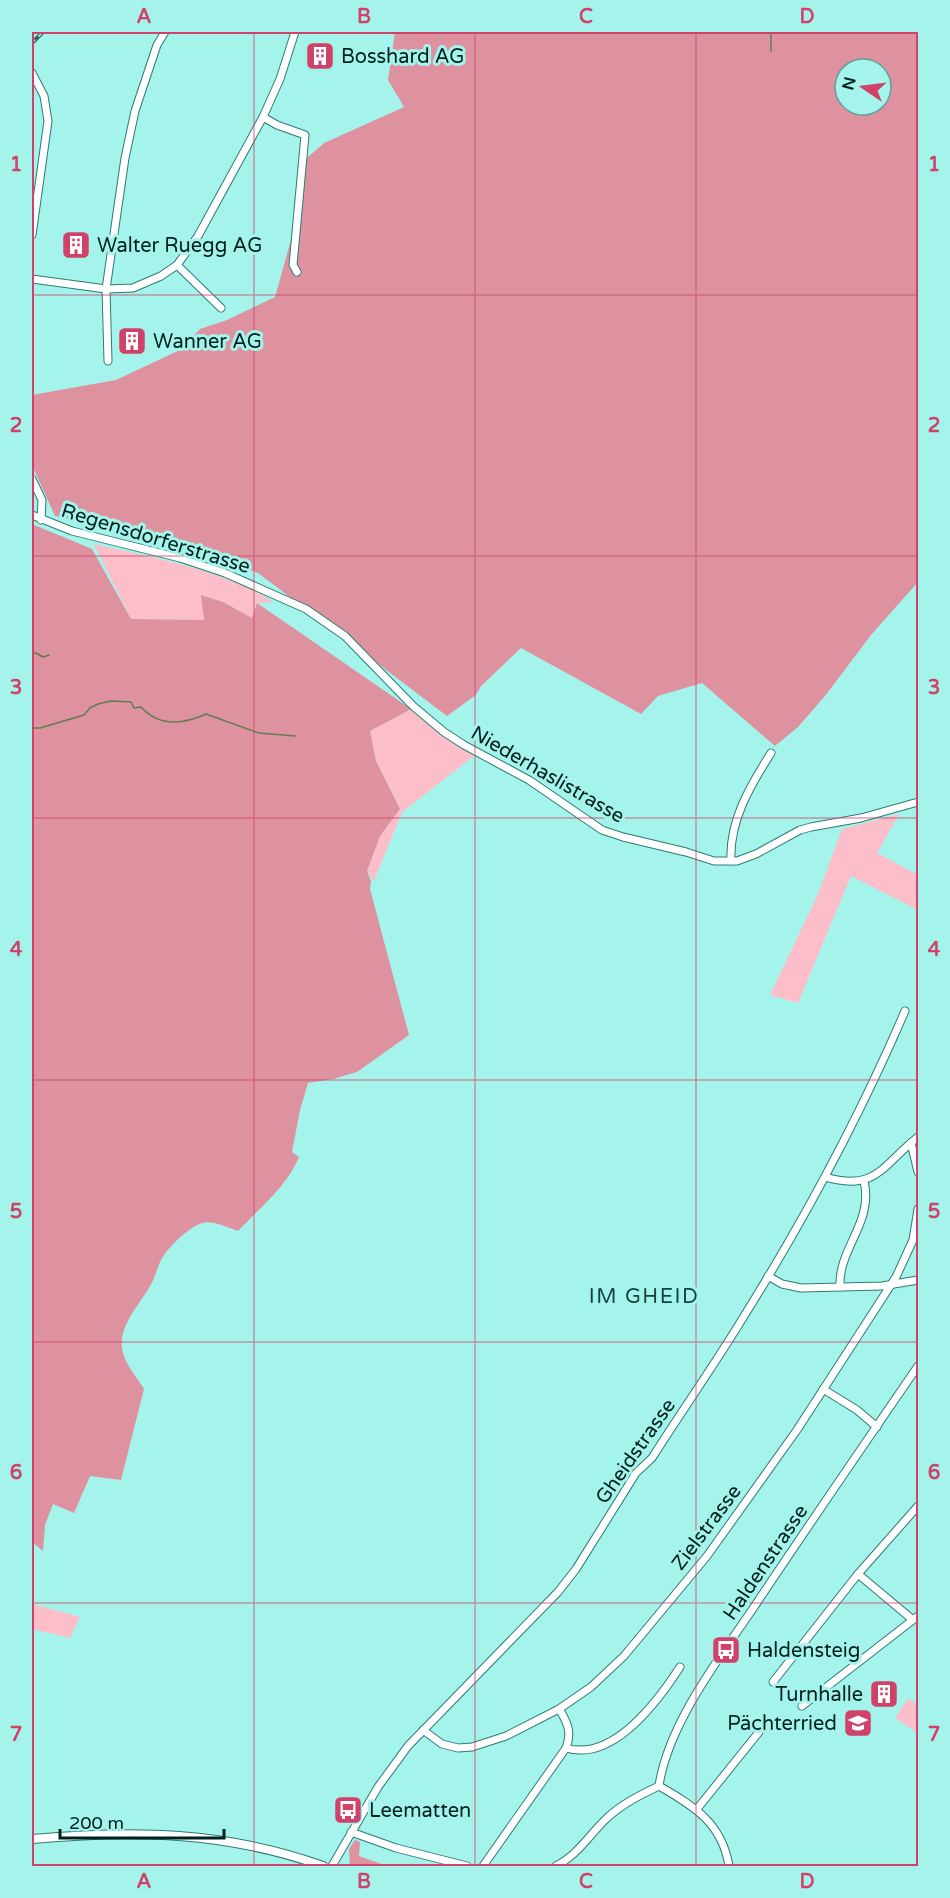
<svg xmlns="http://www.w3.org/2000/svg" width="950" height="1898" viewBox="0 0 950 1898" font-family="'Varela Round',sans-serif">
	<rect width="100%" height="100%" fill="#a5f4ec"/>
	<g fill="#fcbec8">
		<path d="M94,544C154,558 221,569 274,602L257,603L252,618L223,602L202,595L204,620L131,619Z"/>
		<polygon points="411,709 474,756 402,812 374,881 367,871 380,836 400,809 376,761 370,731"/>
		<polygon points="899,814 877,853 918,875 918,910 851,876 798,1003 770,995 818,894 842,829"/>
		<polygon points="32,1604 80,1617 70,1638 32,1629"/>
		<polygon points="908,1698 918,1705 918,1733 895,1718"/>
	</g>
	<g fill="#de92a0" fill-rule="evenodd">
		<path d="M395,32H918V582L871,635L825,696L798,727L775,746L702,683L658,696L641,714L521,648L481,686L476,695L447,716L258,573L161,539L55,516L32,465V395L116,380L180,350L200,329L227,320L275,297L293,233L300,164L324,143L404,107L388,80ZM845,69H881V105H845Z"/>
		<path d="M32,524L92,549L131,619L204,620L201,595L223,602L252,618L257,603L411,709L370,731L376,761L400,809L380,836L367,871L371,881L370,889L409,1035L357,1072L333,1079L308,1083L300,1110L292,1152L299,1157C287,1186 260,1208 238,1231C228,1228 213,1220 202,1223C189,1227 167,1248 161,1260C157,1268 155,1278 150,1286C140,1304 119,1325 122,1348C124,1363 136,1376 144,1389L121,1480L90,1476L74,1513L53,1504L45,1525L43,1551L32,1542Z"/>
		<polygon points="355,1840 360,1842 359,1856 387,1866 350,1866 349,1849"/>
	</g>
	<g fill="none" stroke-linecap="round" stroke-linejoin="round">
		<g stroke="#5f7d50" stroke-width="1.5">
			<polyline points="771,32 771,51"/>
			<polyline points="32,654 36,653 43,657 49,655"/>
			<path d="M32,728H40L84,715L90,708L98,704L111,701L131,702L134,708L141,707C159,727 184,724 206,714L259,733L295,736"/>
		</g>
		<g stroke="#2b7c76" stroke-width="9">
			<g id="minor">
				<polyline points="32,73 44,96 48,121 32,235"/>
				<polyline points="263,117 277,125 305,135 293,265 297,272"/>
				<polyline points="177,265 221,308"/>
				<polyline points="32,279 106,289 133,288 161,276 177,265 198,236 263,117 280,79 295,32"/>
				<polyline points="108,361 106,289 125,158 135,111 157,45 165,32"/>
				<polyline points="32,479 42,500 41,520"/>
				<polyline points="32,515 72,531 180,558 225,573 306,609 345,636 413,706 444,732 464,745 529,780 602,830 623,837 686,852 714,861 737,861 756,854 800,830 811,827 861,818 918,802"/>
				<path d="M731,861C729,821 750,786 771,753"/>
				<polyline points="911,1143 918,1172"/>
				<path d="M825,1177C877,1192 882,1165 918,1137"/>
				<polyline points="768,1276 782,1284 801,1288 882,1286 918,1280"/>
				<path d="M840,1287C838,1248 874,1223 864,1181"/>
				<polyline points="823,1389 857,1410 877,1427"/>
				<polyline points="858,1574 913,1620"/>
				<polyline points="773,1682 858,1574 918,1506"/>
				<polyline points="802,1706 918,1616"/>
				<polyline points="423,1730 442,1744 458,1748 472,1747 506,1736 559,1709 591,1687 624,1656 707,1556 797,1430 896,1277 913,1240 918,1209"/>
				<path d="M566,1748C613,1762 658,1701 680,1667"/>
				<path d="M659,1786C668,1724 719,1659 754,1607C808,1526 863,1446 918,1366"/>
				<path d="M659,1786C694,1806 722,1823 729,1866"/>
				<polyline points="697,1809 759,1732"/>
				<polyline points="351,1832 396,1848 467,1866"/>
				<path d="M332,1866L378,1787L408,1746L558,1592L576,1569L636,1473L652,1458C681,1412 713,1367 741,1321C803,1222 859,1118 905,1011"/>
				<path d="M483,1866L566,1748C572,1733 568,1723 559,1709"/>
				<path d="M556,1866C578,1855 589,1835 607,1818C622,1804 640,1795 659,1786"/>
			</g>
		</g>
		<g stroke="#2b7c76" stroke-width="10">
			<path id="major" d="M32,1839C134,1830 225,1831 323,1866"/>
		</g>
		<use href="#minor" stroke="#fff" stroke-width="7"/>
		<use href="#major" stroke="#fff" stroke-width="8"/>
		<g stroke="#376763" stroke-width="4">
			<polyline id="rail" points="32,43 43,32"/>
		</g>
		<use href="#rail" stroke="#a5f4ec" stroke-width="1.5" stroke-dasharray="4.5" stroke-linecap="butt"/>
	</g>
	<path fill="none" stroke="#d04269" stroke-width="1.5" stroke-opacity="0.55" d="M254,32V1866M475,32V1866M696,32V1866M32,295H918M32,556H918M32,818H918M32,1080H918M32,1342H918M32,1603H918"/>
	<defs>
		<g id="building-square" transform="scale(1.5)"><rect x="-9" y="-9" width="18" height="18" rx="4" fill="#d04269" stroke="#a5f4ec"/><path d="M-4-6H4V6H1V3H-1V6H-4ZM-2.5-4.3h1.7v1.8h-1.7ZM.8-4.3h1.7v1.8H.8ZM-2.5-1h1.7V.8h-1.7ZM.8-1h1.7V.8H.8Z" fill="#fff"/></g>
		<g id="bus-square" transform="scale(1.5)"><rect x="-9" y="-9" width="18" height="18" rx="4" fill="#d04269" stroke="#a5f4ec"/><path d="M-5-6H5V4H4V6H2V4H-2V6H-4V4H-5ZM-3.5-4V0h7V-4ZM-3.5 1.2v1.5H-2V1.2ZM2 1.2v1.5H3.5V1.2Z" fill="#fff"/></g>
		<g id="school-square" transform="scale(1.5)"><rect x="-9" y="-9" width="18" height="18" rx="4" fill="#d04269" stroke="#a5f4ec"/><path d="M0-5L7-2L0 1L-7-2ZM-4 1L0 2.5L4 1V4Q0 6-4 4Z" fill="#fff"/></g>
	</defs>
	<g fill-rule="evenodd">
		<use href="#building-square" x="320" y="56"/>
		<use href="#building-square" x="76" y="245"/>
		<use href="#building-square" x="132" y="341"/>
		<use href="#bus-square" x="726" y="1650"/>
		<use href="#building-square" x="884" y="1694"/>
		<use href="#school-square" x="858" y="1723"/>
		<use href="#bus-square" x="348" y="1810"/>
	</g>
	<g text-anchor="middle" stroke-width="6" stroke-linejoin="round" paint-order="stroke">
		<g font-size="20" fill="#00211f" stroke="#a5f4ec" text-anchor="start">
			<text x="341" y="63">Bosshard AG</text>
			<text x="97" y="252">Walter Ruegg AG</text>
			<text x="153" y="348">Wanner AG</text>
			<text x="747" y="1657">Haldensteig</text>
			<text x="863" y="1701" text-anchor="end">Turnhalle</text>
			<text x="837" y="1730" text-anchor="end">Pächterried</text>
			<text x="369" y="1817">Leematten</text>
		</g>
		<g font-size="20" fill="#00211f" stroke="#a5f4ec">
			<text transform="translate(156 538) rotate(17)" y="7">Regensdorferstrasse</text>
			<text transform="translate(548 774) rotate(30)" y="7">Niederhaslistrasse</text>
			<text transform="translate(635 1451) rotate(-55)" y="7">Gheidstrasse</text>
			<text transform="translate(706 1527) rotate(-53)" y="7">Zielstrasse</text>
			<text transform="translate(765 1562) rotate(-56)" y="7">Haldenstrasse</text>
		</g>
		<g font-size="21" letter-spacing="1.5" fill="#18423e" stroke="#a5f4ec">
			<text x="644" y="1303">IM GHEID</text>
		</g>
	</g>
	<rect width="950" height="1898" fill="none" stroke="#a5f4ec" stroke-width="66"/>
	<g transform="translate(863 87) rotate(284)"><circle r="28" fill="#a5f4ec" stroke="#63a09a" stroke-width="1.5"/>
	<path d="M0-4.5L10 22L0 15L-10 22Z" fill="#d04269"/>
	<text y="-9" font-size="16" font-weight="bold" text-anchor="middle" fill="#00211f">N</text>
	</g>
	<path d="M60 1829v9h164v-9" fill="none" stroke="#00211f" stroke-width="3"/>
	<text x="69" y="1829" font-size="18" fill="#00211f" stroke="#a5f4ec" stroke-width="4.5" paint-order="stroke">200 m</text>
	<rect x="33" y="33" width="884" height="1832" fill="none" stroke="#d04269" stroke-width="2"/>
	<g font-size="20" text-anchor="middle" font-weight="bold" fill="#d04269">
		<text x="144" y="23">A</text>
		<text x="364" y="23">B</text>
		<text x="586" y="23">C</text>
		<text x="807" y="23">D</text>
		<text x="16" y="171">1</text>
		<text x="934" y="171">1</text>
		<text x="16" y="432">2</text>
		<text x="934" y="432">2</text>
		<text x="16" y="694">3</text>
		<text x="934" y="694">3</text>
		<text x="16" y="956">4</text>
		<text x="934" y="956">4</text>
		<text x="16" y="1218">5</text>
		<text x="934" y="1218">5</text>
		<text x="16" y="1479">6</text>
		<text x="934" y="1479">6</text>
		<text x="16" y="1741">7</text>
		<text x="934" y="1741">7</text>
		<text x="144" y="1888">A</text>
		<text x="364" y="1888">B</text>
		<text x="586" y="1888">C</text>
		<text x="807" y="1888">D</text>
	</g>
</svg>
